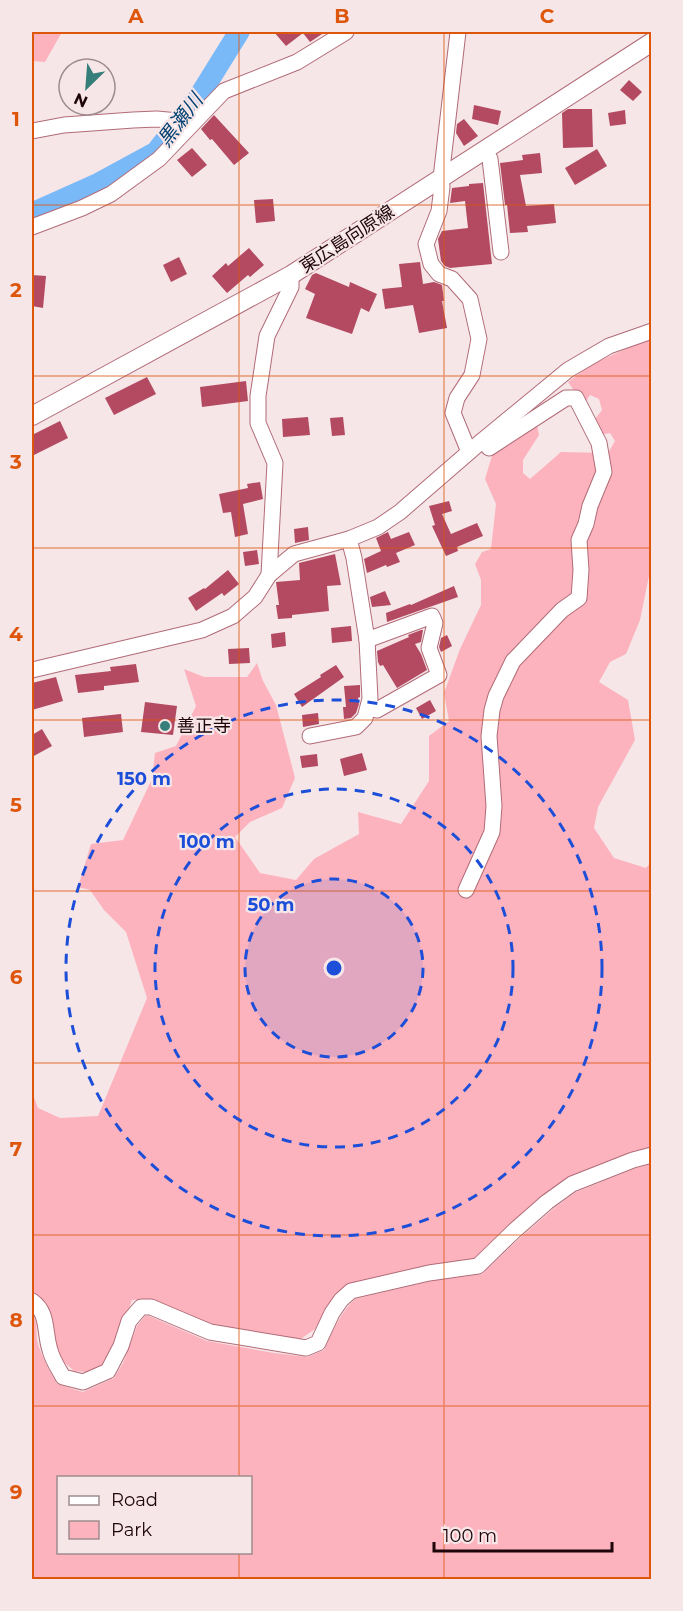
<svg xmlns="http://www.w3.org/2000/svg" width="683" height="1611" viewBox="0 0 683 1611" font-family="Montserrat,'Noto Sans JP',sans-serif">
	<rect width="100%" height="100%" fill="#f6e6e8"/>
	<g fill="#fcb3be" fill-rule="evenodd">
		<polygon points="32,32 62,32 45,62 32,61"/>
		<path d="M651,337L650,571L640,620L626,654L610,662L599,682L628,700L635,740L598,807L594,828L614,858L646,868L651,862V1150L569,1182L479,1257L465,1264L350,1285L333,1298L315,1329L298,1341L211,1328L151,1299L132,1300L112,1358L104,1370L86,1372L74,1371C69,1366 60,1360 58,1354C49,1336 58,1301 32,1293V1092L38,1108L60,1118L98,1116L147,998L126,932L104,910L90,890L78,887L91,844L123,840L152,779L155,753L176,746L196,706L184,669L204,677H247L257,663L263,681L276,705L295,778L282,808L250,822L235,837L260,873L296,880L314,859L359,834L358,812L401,824L429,781V736L449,721L444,693L460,649L481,605V580L475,564L482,552L491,549L496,504L485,479L494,449L537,424L539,435L523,460V473L530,479L561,452L608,453L615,441L610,433L601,435L592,423L602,410L599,399L590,395L584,405L568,382L591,365Z"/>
		<path d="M651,1164V1579H32V1313C38,1322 36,1330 37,1340C41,1356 49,1370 57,1384L83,1392L114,1378L123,1363L137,1326L145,1316H149L207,1341L274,1353L307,1357L324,1350C333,1331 340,1313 355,1299L431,1281L482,1274L520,1238L553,1209L576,1192L636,1168ZM58,1478H250V1552H58Z"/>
	</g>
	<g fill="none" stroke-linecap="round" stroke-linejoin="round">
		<polyline stroke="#7ab9f7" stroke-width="21" points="32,213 99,183 156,152 198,98 239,32"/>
	</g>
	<g fill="#b34a61">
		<polygon points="274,32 325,32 310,42 303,33 286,46"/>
		<polygon points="629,80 642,92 633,101 620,90"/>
		<polygon points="474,105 501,111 498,125 472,119"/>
		<polygon points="568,109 592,109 593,147 563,148 562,113"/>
		<polygon points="625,110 626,124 610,126 608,113"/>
		<polygon points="214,115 249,153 234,165 212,139 210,140 201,129"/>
		<polygon points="464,119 478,136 464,146 456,133 457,124"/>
		<polygon points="192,148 207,165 192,177 177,160"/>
		<polygon points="597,149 607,166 575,185 565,168"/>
		<polygon points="540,153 542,173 520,175 526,206 554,204 556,223 527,226 528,232 510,233 507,205 505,205 500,163 523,160 522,155"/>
		<polygon points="483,183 492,264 450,268 445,266 441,261 438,239 442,231 468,228 465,201 450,203 452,188 469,186 469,184"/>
		<polygon points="273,199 275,221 256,223 254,200"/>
		<polygon points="249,248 264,265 250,277 248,275 227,293 212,276 226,263 228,266"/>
		<polygon points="179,257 187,274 171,282 163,265"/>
		<polygon points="420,262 423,284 434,282 442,285 444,301 442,301 447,328 419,333 413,305 385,309 382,289 402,287 399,264"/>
		<polygon points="316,273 349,287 350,282 377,294 369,312 361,308 352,334 306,318 315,294 305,289 312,275"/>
		<polygon points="32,275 46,276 43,308 32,306"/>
		<polygon points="147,377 156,394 114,415 105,398"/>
		<polygon points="246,381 248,401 202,407 200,387"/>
		<polygon points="308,417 310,435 283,437 282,419"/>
		<polygon points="343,417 345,435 332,436 330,418"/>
		<polygon points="60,421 68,438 32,456 32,435"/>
		<polygon points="260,482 263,499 243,504 248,534 235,537 231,512 223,513 219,494 248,488 247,484"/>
		<polygon points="449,501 452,511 442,514 451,534 477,523 483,536 457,547 458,551 446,556 432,526 435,525 429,506"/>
		<polygon points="308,527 309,540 295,543 294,529"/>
		<polygon points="388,532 391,539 409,532 415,545 396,553 400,562 387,567 386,565 367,573 364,559 381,551 376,538"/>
		<polygon points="257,550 259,564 245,566 243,552"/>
		<polygon points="335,554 341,585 327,586 329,611 292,615 292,618 278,619 276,605 279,605 276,582 300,580 299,563"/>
		<polygon points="228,570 239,584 224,596 222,593 196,611 188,598 204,588 205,589"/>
		<polygon points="454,586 458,597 387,622 386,613 410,604 411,605"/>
		<polygon points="385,591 391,605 372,607 370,597"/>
		<polygon points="351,626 352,641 332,643 331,628"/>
		<polygon points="421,630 423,630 421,642 415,644 421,654 427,670 397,688 383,665 380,666 378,662 377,651 409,637 408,635"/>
		<polygon points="285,632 286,646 272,648 271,634"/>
		<polygon points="447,635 452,646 441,652 439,647 441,638"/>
		<polygon points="249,648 250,663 229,664 228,649"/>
		<polygon points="136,664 139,682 104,686 104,690 78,693 75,675 111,671 110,667"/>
		<polygon points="336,665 344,677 302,707 294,694 321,677 320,675"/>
		<polygon points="56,677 63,701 32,710 32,683"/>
		<polygon points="360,685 360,697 358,698 359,704 356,713 351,718 344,719 343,707 346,707 344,686"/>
		<polygon points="430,700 436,711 422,719 416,708"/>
		<polygon points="145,702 177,706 173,735 141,732"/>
		<polygon points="318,713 319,724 303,727 302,715"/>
		<polygon points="121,714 123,732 84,737 82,718"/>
		<polygon points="42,729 52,746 32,757 32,735"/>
		<polygon points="362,753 367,770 344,776 340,759"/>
		<polygon points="317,754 318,766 302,768 300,756"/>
	</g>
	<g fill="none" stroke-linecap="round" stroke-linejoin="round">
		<g stroke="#b16b77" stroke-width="17">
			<g id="minor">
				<polyline points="458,32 441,178 442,187 439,211 426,244 431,264 439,274 452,279 470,299 479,339 472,375 457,398 453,413 469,452"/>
				<polyline points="32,131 64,125 133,120 157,119 188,122 192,124"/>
				<polyline points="485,151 490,159 501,252"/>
				<polyline points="32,227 82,208 111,194 159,159 224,91 297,62 346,32"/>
				<polyline points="269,575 275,463 258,423 258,396 267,336 291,287 291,275"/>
				<polyline points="367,640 432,616 435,623 429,648 439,675 377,710 368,708"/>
				<polyline points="32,670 202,630 233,616 255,597 269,575 294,554 349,539 378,527 400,512 483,440 568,370 609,346 652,331"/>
				<polyline points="310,736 356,727 365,718 370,699 367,640 354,558 349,539"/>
				<polyline points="466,890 492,832 494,806 489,736 492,710 496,696 513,661 562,610 579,598 581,570 579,540 586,524 590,506 604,472 599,443 576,398 566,398 489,448 484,441"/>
				<path d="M32,1301C49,1313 44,1332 50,1350C52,1359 58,1368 63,1377L83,1382L108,1371L121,1346L129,1321L141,1307H151L210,1332L306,1348L318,1343L332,1313L341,1300L351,1291L429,1273L478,1266L514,1231L547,1202L572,1184L633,1160L652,1155"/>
			</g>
		</g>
		<g stroke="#b16b77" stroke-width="20">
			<polyline id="major" points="32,416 291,275 652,42"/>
		</g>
		<use href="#minor" stroke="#fff" stroke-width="15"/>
		<use href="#major" stroke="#fff" stroke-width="18"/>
	</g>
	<path fill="none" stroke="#de550c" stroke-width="1.5" stroke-opacity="0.55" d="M239,32V1478M444,32V1580M32,205H652M32,376H652M32,548H652M32,720H652M32,891H652M32,1063H652M32,1235H652M32,1406H652M239,1552V1580"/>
	<circle cx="334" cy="968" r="89" fill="#1d4ed8" fill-opacity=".12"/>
	<g fill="none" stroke="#1d4ed8" stroke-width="3" stroke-dasharray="10 8">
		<circle cx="334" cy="968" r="89"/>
		<circle cx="334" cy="968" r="179"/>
		<circle cx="334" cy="968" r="268"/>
	</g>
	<circle fill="#367e79" stroke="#f6e6e8" stroke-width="2" cx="165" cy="726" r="6"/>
	<g text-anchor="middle" stroke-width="4.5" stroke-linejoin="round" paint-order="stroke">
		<g font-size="18" fill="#1d050a" stroke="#f6e6e8">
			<text transform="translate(347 239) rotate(-33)" y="6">東広島向原線</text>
		</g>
		<g font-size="18" fill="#1d050a" stroke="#f6e6e8" text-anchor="start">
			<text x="177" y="732">善正寺</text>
		</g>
		<g font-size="20" font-style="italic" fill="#044374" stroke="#f6e6e8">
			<text transform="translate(180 120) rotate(-53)" y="7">黒瀬川</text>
		</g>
	</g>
	<circle cx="334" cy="968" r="9" fill="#1d4ed8" stroke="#f6e6e8" stroke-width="3"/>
	<g font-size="18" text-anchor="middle" font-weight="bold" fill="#1d4ed8" stroke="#f6e6e8" stroke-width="4.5" stroke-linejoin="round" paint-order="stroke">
		<text x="144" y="785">150 m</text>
		<text x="207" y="848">100 m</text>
		<text x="271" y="911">50 m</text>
	</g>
	<rect width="683" height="1611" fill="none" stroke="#f6e6e8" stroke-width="66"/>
	<rect x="57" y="1476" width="195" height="78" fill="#f6e6e8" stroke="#9f8c8f" stroke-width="1.5"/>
	<rect x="69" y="1496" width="30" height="9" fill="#ffffff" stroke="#9f8c8f" stroke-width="1.5"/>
	<text x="111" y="1506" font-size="18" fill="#1d050a">Road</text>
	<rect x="69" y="1521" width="30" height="18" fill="#fcb3be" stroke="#9f8c8f" stroke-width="1.5"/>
	<text x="111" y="1536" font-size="18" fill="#1d050a">Park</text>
	<g transform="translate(87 87) rotate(205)"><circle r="28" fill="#f6e6e8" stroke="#9f8c8f" stroke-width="1.5"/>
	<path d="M0-4.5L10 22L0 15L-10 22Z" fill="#367e79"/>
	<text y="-9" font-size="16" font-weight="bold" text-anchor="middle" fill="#1d050a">N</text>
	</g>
	<path d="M434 1542v9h178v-9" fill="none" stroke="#1d050a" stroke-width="3"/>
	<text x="443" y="1542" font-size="18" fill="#1d050a" stroke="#f6e6e8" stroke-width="4.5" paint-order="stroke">100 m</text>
	<rect x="33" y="33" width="617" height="1545" fill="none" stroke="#de550c" stroke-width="2"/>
	<g font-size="20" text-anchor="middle" font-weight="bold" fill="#de550c">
		<text x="136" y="23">A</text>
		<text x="342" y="23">B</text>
		<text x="547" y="23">C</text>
		<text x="16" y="126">1</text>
		<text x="16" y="297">2</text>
		<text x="16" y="469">3</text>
		<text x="16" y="641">4</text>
		<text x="16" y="812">5</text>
		<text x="16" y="984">6</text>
		<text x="16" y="1156">7</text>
		<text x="16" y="1327">8</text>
		<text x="16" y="1499">9</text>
	</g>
</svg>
